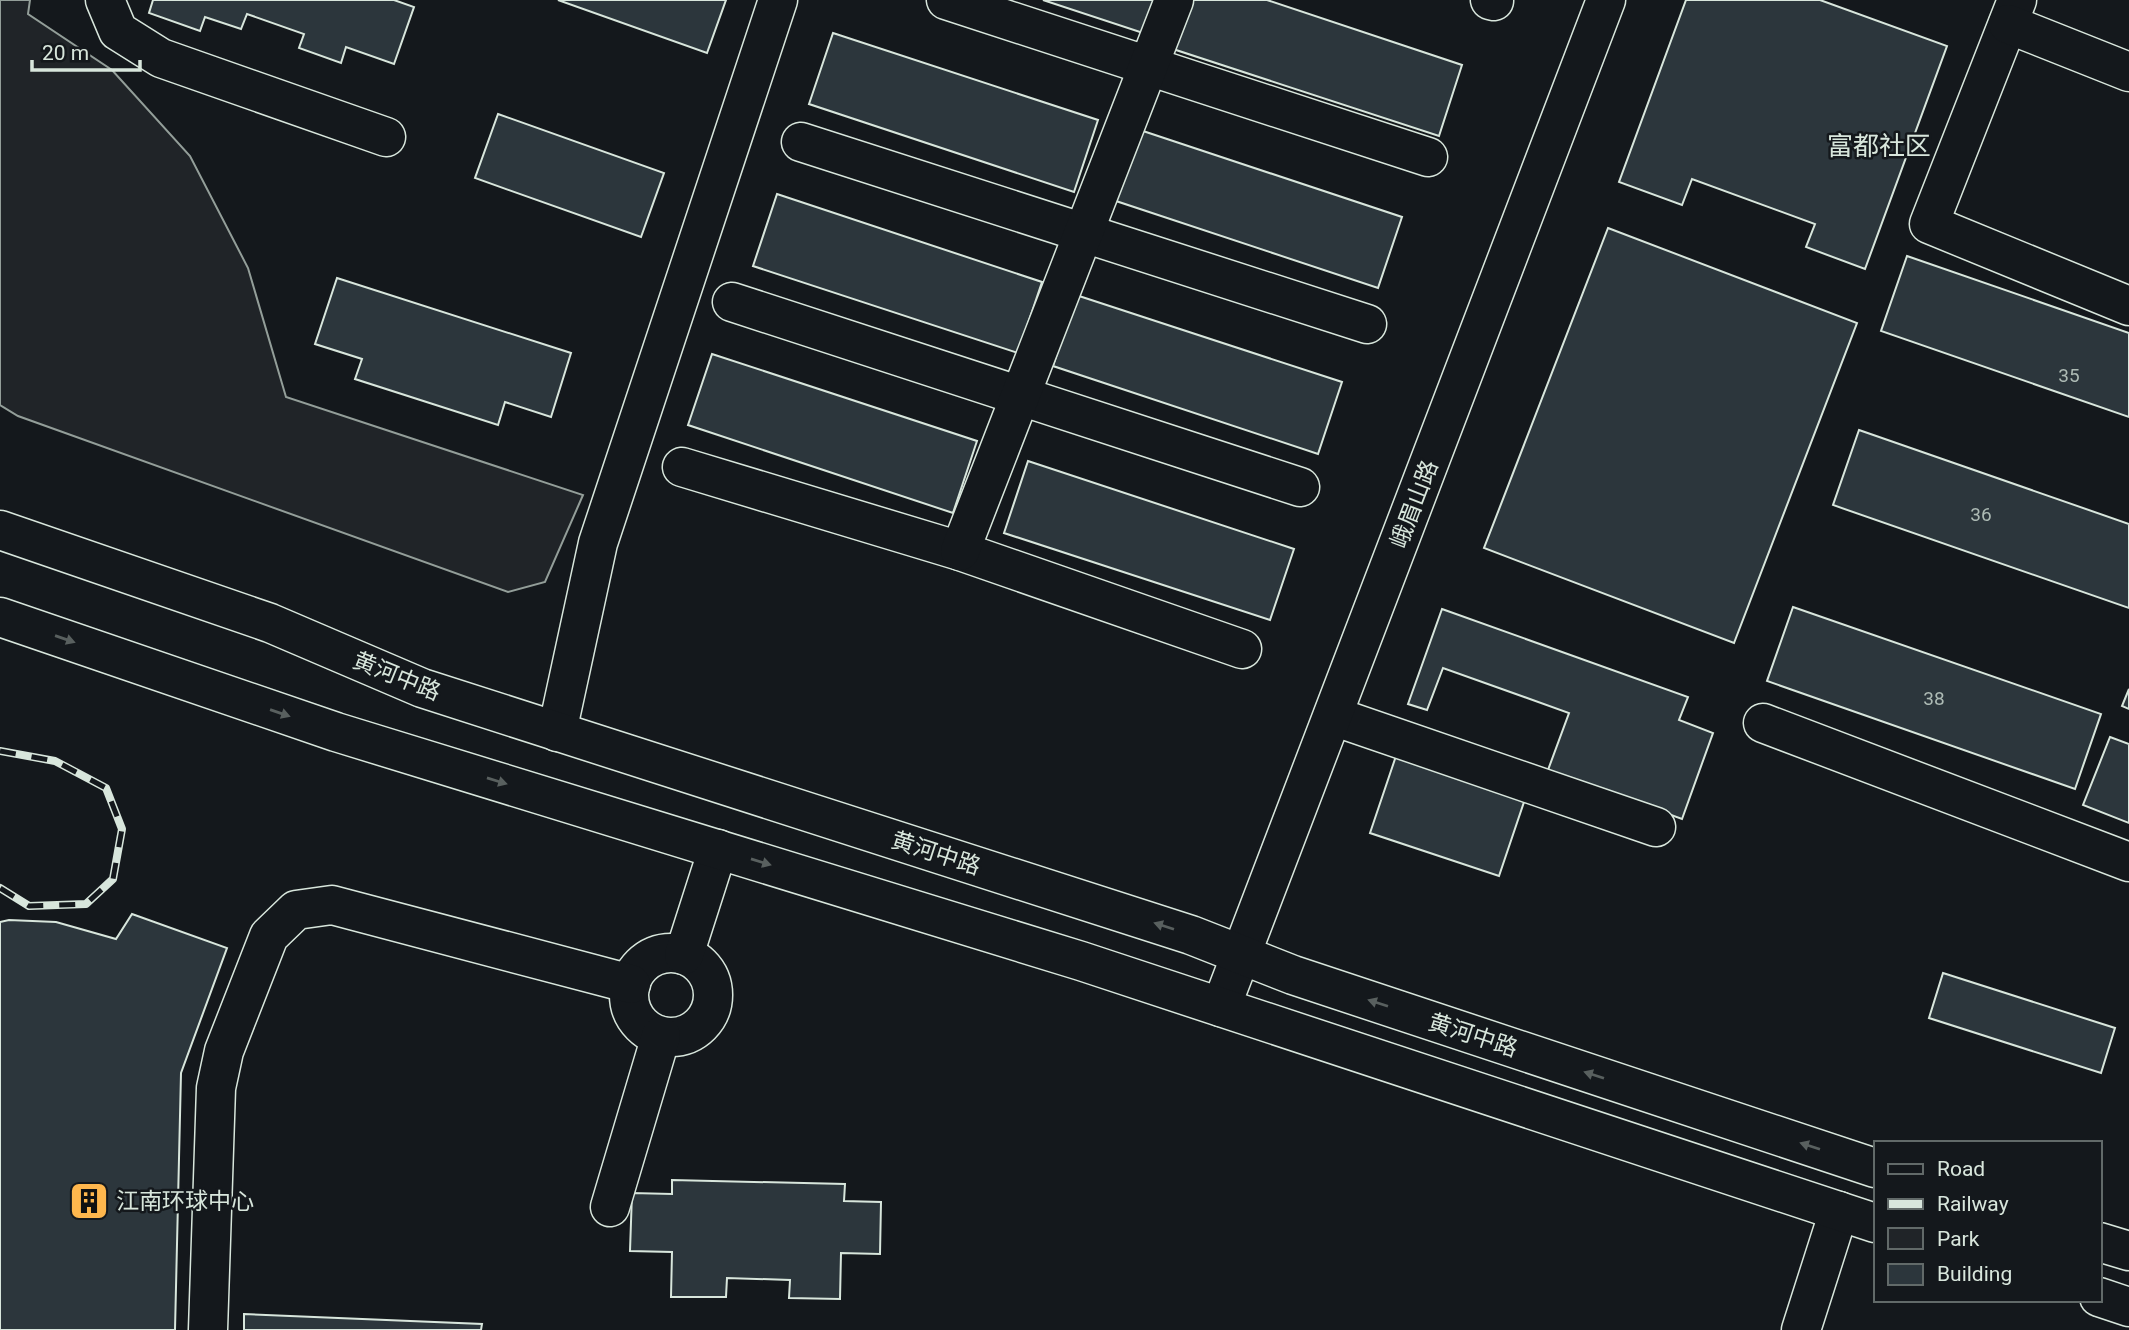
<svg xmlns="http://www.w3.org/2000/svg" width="2129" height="1330" viewBox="0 0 2129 1330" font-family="Roboto,'Noto Sans SC',sans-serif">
	<rect width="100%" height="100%" fill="#14181c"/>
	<polygon fill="#202428" stroke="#939e99" stroke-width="2" points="0,0 30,0 28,14 112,70 190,156 248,268 286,397 583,495 545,582 508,592 18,416 0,405"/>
	<g fill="#2c363c" stroke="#d8e6dc" stroke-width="2">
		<polygon points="153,0 394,0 414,7 394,64 346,47 341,63 299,48 304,34 247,14 241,29 205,17 200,31 149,13"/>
		<polygon points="558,0 726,0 707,53"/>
		<polygon points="1043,0 1154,0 1143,33"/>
		<polygon points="1189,0 1267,0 1462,65 1439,136 1173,49"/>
		<polygon points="1686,0 1820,0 1947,46 1865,269 1806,247 1815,224 1692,179 1682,205 1619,182"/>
		<polygon points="833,33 1098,120 1074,192 809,104"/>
		<polygon points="498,114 664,173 641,237 475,178"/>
		<polygon points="1137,129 1402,217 1378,288 1113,200"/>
		<polygon points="777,194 1042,282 1018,353 753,266"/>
		<polygon points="1608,228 1857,323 1734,643 1484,548"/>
		<polygon points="1907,256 2129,333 2129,417 1881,331"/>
		<polygon points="337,278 571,353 551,417 505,402 498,425 355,379 362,359 315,344"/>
		<polygon points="1076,295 1342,382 1318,454 1053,366"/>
		<polygon points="712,354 977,441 953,513 688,425"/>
		<polygon points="1859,430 2129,524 2129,608 1833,505"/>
		<polygon points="1028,461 1294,549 1270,620 1004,533"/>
		<polygon points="1793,607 2101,714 2075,789 1767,681"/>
		<polygon points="1442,609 1688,697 1679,720 1713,733 1682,819 1548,770 1569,713 1443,668 1427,710 1408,704"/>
		<polygon points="2129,689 2129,709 2122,706"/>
		<polygon points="2110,737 2129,744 2129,823 2083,805"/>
		<polygon points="1397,753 1526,796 1499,876 1370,833"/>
		<polygon points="132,914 227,948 181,1073 175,1330 0,1330 0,922 9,920 56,922 116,939"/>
		<polygon points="1943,973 2115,1028 2101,1073 1929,1018"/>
		<polygon points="672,1180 845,1184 844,1201 881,1202 880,1254 841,1253 840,1299 789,1298 790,1280 727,1278 726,1297 671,1297 672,1252 630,1251 632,1193 672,1194"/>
		<polygon points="244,1314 482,1324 481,1330 244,1330"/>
	</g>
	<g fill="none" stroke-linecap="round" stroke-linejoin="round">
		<g stroke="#d8e6dc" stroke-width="41">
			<g id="minor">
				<polyline points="105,0 118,31 161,58 386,137"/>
				<polyline points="946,0 1428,157"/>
				<polyline points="1490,0 1494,1"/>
				<polyline points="2017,0 1929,224 2129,306"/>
				<polyline points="2008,24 2129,72"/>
				<polyline points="801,142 1367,324"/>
				<polyline points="732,302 1300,487"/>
				<polyline points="682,467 960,551 1242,649"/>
				<polyline points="960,551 1174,0"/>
				<polyline points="1333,716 1656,827"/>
				<polyline points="1763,723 2129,862"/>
				<polyline points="557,732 598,543 778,0"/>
				<circle cx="671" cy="995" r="42"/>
				<polyline points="684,955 718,849"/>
				<polyline points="1221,1007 1606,0"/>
				<polyline points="610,1207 661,1036"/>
				<polyline points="208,1330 216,1088 224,1051 269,936 296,910 332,905 631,984"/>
				<polyline points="1801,1330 1839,1211"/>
			</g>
		</g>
		<g stroke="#d8e6dc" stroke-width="41">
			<g id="major">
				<polyline points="0,530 270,623 422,688 1191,935 1293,975 1875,1168"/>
				<polyline points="0,617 336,732 1081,961 1875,1223"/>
				<polyline points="2099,1242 2129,1251"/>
				<polyline points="2099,1297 2129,1307"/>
			</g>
		</g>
		<use href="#minor" stroke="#14181c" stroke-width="38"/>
		<use href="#major" stroke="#14181c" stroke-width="38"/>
		<g stroke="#d8e6dc" stroke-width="8">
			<polyline id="rail" points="0,751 55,761 106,788 122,829 113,879 86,904 29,906 0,888"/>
		</g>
		<use href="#rail" stroke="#14181c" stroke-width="5" stroke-dasharray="16" stroke-linecap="butt"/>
	</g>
	<defs><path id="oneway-solid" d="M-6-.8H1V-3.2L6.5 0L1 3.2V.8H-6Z" transform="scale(1.75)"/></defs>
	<g fill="#59605f">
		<use href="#oneway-solid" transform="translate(65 639) rotate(19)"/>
		<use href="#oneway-solid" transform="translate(280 713) rotate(19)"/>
		<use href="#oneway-solid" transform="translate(497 781) rotate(17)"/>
		<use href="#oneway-solid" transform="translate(761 862) rotate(17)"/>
		<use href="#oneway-solid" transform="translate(1164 926) rotate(-162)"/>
		<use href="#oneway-solid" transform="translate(1378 1003) rotate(-162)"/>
		<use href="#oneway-solid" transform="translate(1594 1075) rotate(-162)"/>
		<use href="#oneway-solid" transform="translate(1810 1146) rotate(-162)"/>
	</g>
	<defs>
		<g id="building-square" transform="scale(2.0125)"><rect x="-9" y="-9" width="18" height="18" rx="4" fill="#ffb74d" stroke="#14181c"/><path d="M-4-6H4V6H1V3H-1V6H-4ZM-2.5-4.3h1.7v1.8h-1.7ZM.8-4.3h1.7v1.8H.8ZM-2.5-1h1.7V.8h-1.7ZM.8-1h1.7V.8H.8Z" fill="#111"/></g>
	</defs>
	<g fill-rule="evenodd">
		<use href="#building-square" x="89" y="1201"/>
	</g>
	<g text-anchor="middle" stroke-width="5" stroke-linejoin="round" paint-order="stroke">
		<g font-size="19" fill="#adbab4">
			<text x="2069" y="382">35</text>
			<text x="1981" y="521">36</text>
			<text x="1934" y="705">38</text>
		</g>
		<g font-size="23" fill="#d8e6dc" stroke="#14181c">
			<text transform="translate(1414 504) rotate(-69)" y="8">峨眉山路</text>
			<text transform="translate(397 676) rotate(22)" y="8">黄河中路</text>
			<text transform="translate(936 853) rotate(18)" y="8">黄河中路</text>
			<text transform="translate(1473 1035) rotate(18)" y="8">黄河中路</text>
		</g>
		<g font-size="23" fill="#d8e6dc" stroke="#14181c" text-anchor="start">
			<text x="116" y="1209">江南环球中心</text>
		</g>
		<g font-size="26" fill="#d8e6dc" stroke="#14181c">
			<text x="1879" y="155">富都社区</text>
		</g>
	</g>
	<rect x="1874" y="1141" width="228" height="161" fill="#14181c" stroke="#626a69" stroke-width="2"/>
	<rect x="1888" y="1164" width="35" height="10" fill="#14181c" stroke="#626a69" stroke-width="2"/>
	<text x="1937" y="1176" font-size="21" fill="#d8e6dc">Road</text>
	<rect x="1888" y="1199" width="35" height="10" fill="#d8e6dc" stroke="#626a69" stroke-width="2"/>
	<text x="1937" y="1211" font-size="21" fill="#d8e6dc">Railway</text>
	<rect x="1888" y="1228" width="35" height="21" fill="#202428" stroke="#626a69" stroke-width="2"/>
	<text x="1937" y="1246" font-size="21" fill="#d8e6dc">Park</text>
	<rect x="1888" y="1264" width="35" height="21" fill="#2c363c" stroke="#626a69" stroke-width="2"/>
	<text x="1937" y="1281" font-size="21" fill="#d8e6dc">Building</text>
	<path d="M32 60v10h108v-10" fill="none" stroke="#d8e6dc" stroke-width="3.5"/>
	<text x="42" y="60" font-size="21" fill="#d8e6dc" stroke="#14181c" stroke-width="5" paint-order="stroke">20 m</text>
</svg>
